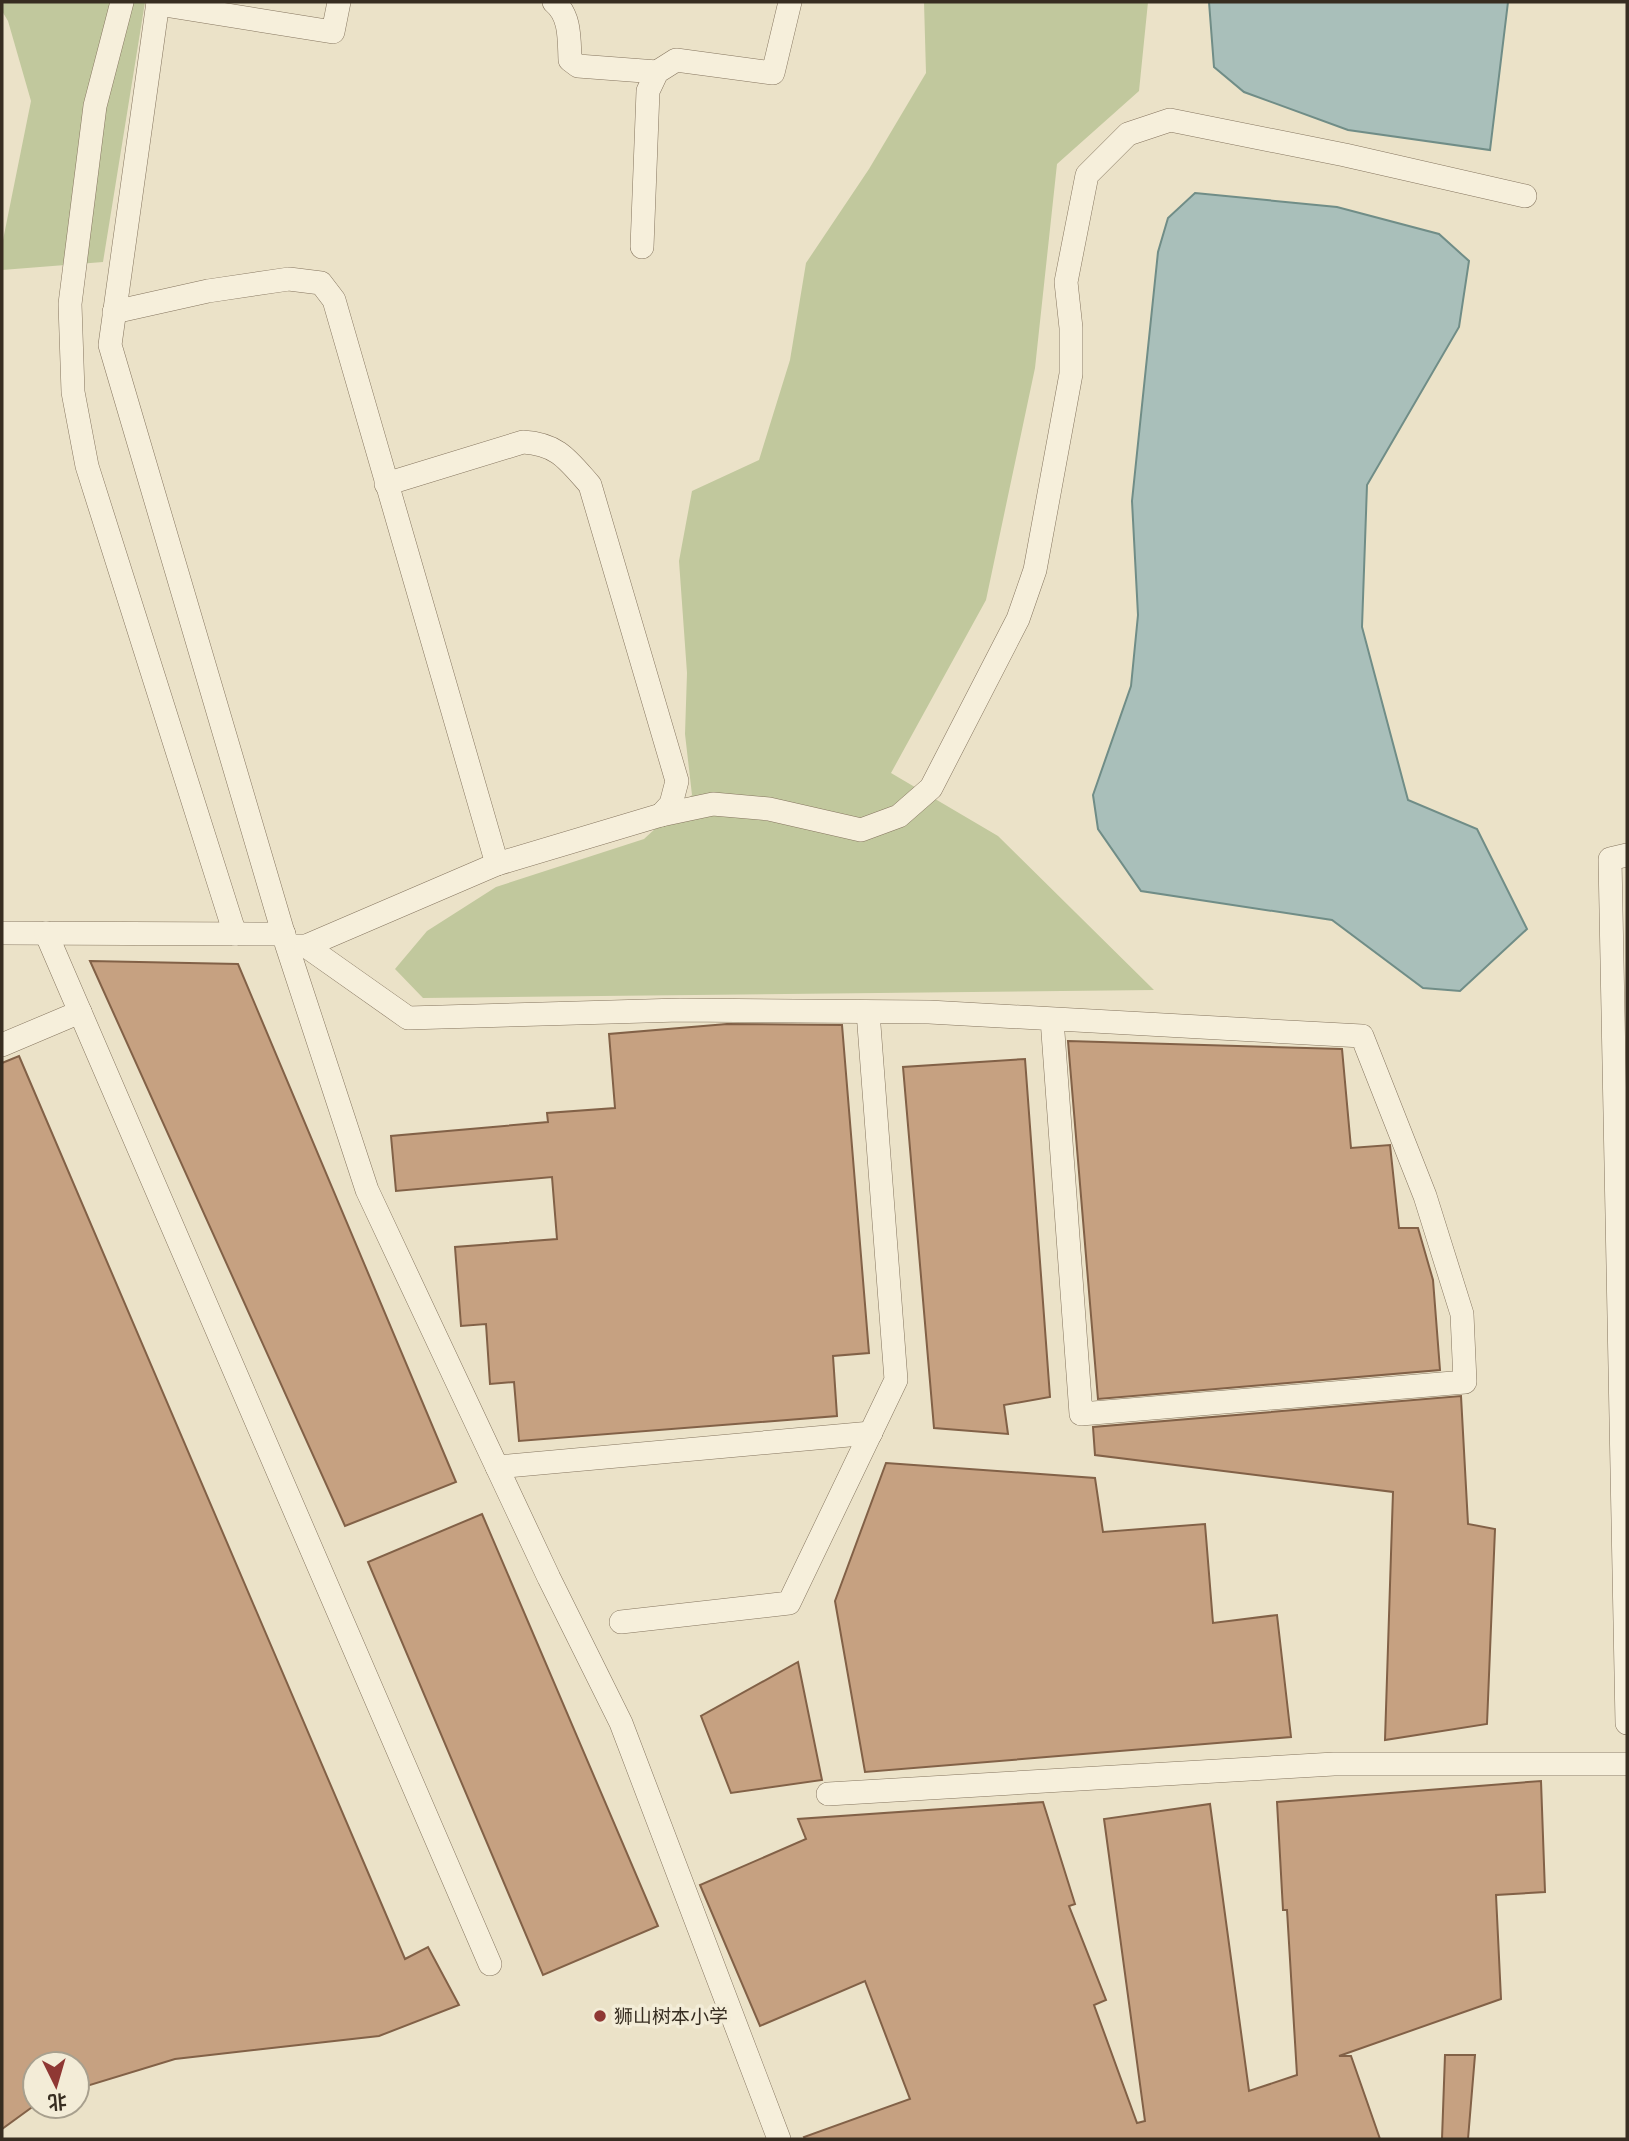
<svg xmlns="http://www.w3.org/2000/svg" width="1629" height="2141" viewBox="0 0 1629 2141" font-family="'Libre Baskerville','Noto Sans SC',serif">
	<rect width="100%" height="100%" fill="#ebe2c8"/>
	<g fill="#c1c89d">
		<polygon points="2,2 145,2 103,262 2,270 2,245 31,101 8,21 2,11"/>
		<polygon points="924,2 1148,2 1139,91 1057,164 1035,368 986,600 891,773 998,836 1154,990 423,998 395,969 427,931 496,887 644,839 692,795 685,734 687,673 679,561 692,491 759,460 790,360 806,263 869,169 926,73"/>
	</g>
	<g fill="#a9bfba" stroke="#708d87" stroke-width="2">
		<polygon points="1209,2 1508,2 1490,150 1348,130 1244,92 1214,67"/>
		<polygon points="1195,193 1337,207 1439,234 1469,261 1459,327 1367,485 1362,627 1408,800 1477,829 1527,929 1460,991 1423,988 1332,920 1141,891 1098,829 1093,795 1131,686 1138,615 1132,501 1158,252 1168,218"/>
	</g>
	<g fill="#c6a181" stroke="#826147" stroke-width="2">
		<polygon points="90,961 238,964 456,1482 345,1526"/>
		<polygon points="727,1024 842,1025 869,1353 833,1356 837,1416 519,1441 514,1382 490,1384 486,1324 461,1326 455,1247 557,1239 552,1177 396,1191 391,1136 548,1122 547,1113 615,1108 609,1034"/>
		<polygon points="1068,1041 1342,1049 1351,1148 1390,1145 1399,1228 1418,1228 1433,1280 1440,1370 1098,1399"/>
		<polygon points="19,1056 405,1959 428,1947 459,2005 379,2036 175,2059 77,2089 77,2064 35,2064 35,2105 2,2129 2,1063"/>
		<polygon points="1025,1059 1050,1397 1004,1405 1008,1434 934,1428 903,1067"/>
		<polygon points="1461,1396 1468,1524 1495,1529 1487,1724 1385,1740 1393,1492 1095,1455 1093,1427"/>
		<polygon points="886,1463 1095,1478 1103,1532 1205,1524 1213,1623 1277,1615 1291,1737 865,1772 835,1601"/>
		<polygon points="482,1514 658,1926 543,1975 368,1562"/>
		<polygon points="798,1662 822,1780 731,1793 701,1716"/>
		<polygon points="1541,1781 1545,1892 1496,1895 1501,1999 1339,2056 1351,2056 1380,2139 805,2139 804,2137 910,2099 865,1981 760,2026 700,1885 806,1839 798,1819 1043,1802 1075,1904 1069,1906 1106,2000 1094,2005 1137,2123 1145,2121 1104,1819 1210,1804 1249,2091 1297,2075 1287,1910 1283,1910 1277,1802"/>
		<polygon points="1445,2055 1475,2055 1468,2139 1442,2139"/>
	</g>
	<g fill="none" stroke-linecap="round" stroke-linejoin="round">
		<g stroke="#85755f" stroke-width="24">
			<g id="minor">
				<polyline points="122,2 95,106 70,304 73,392 87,466 235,934"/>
				<polyline points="158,2 110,345 287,946 367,1190 549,1578 621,1723 779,2139"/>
				<path d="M554,2C571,16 569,40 570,60L578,66L657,72"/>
				<polyline points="158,4 333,32 339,2"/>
				<polyline points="642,247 648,91 657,72 676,60 773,73 790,2"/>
				<polyline points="114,312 208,291 289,279 321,283 334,300 497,864"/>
				<path d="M386,484L523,442C558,444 568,460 590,485L677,781L671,804L661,815"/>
				<polyline points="1627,855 1610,859 1627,1723"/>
				<polyline points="2,933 284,934"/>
				<polyline points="46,933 490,1964"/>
				<polyline points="294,946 306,946 497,864 661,815 713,804 769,809 861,830 899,816 931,788 1018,619 1035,570 1071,374 1071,328 1066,282 1087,175 1128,134 1170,120 1345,155 1525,196"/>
				<polyline points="306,946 408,1018 680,1010 929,1012 1362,1036 1425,1196 1462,1314 1465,1382 1081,1414 1052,1019"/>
				<polyline points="2,1045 80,1012"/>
				<polyline points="497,1467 871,1433"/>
				<polyline points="621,1622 789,1603 896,1380 868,1012"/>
				<polyline points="828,1794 1334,1764 1627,1764"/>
			</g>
		</g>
		<use href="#minor" stroke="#f6efdb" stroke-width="23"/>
	</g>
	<circle fill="#8f3834" stroke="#f3ecd7" stroke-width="2.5" cx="600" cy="2016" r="7"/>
	<g text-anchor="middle" stroke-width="7" stroke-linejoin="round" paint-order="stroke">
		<g font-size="19" fill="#372d21" stroke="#f3ecd7" text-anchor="start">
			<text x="614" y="2023">狮山树本小学</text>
		</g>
	</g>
	<rect width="1629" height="2141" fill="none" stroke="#372d21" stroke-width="7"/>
	<g transform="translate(56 2085) rotate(175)"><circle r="33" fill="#f3ecd7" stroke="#a8a08e" stroke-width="2"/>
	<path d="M0-5L12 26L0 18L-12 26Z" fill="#8f3834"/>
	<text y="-10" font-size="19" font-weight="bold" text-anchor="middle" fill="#372d21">北</text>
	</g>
</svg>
